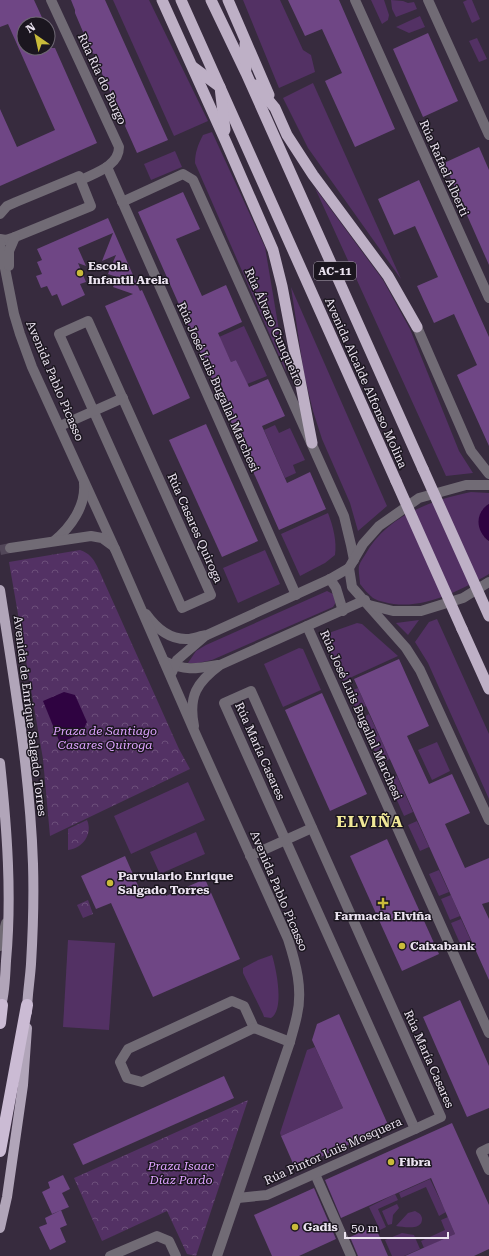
<svg xmlns="http://www.w3.org/2000/svg" width="489" height="1256" viewBox="0 0 489 1256" font-family="'Roboto Serif',serif">
	<defs>
		<pattern id="park-crowns" width="20" height="18" patternUnits="userSpaceOnUse"><rect width="20" height="18" fill="#533164"/><path d="M2 6a3 3 0 1 1 6 0M12 15a3 3 0 1 1 6 0" fill="none" stroke="#6c4f7a"/></pattern>
	</defs>
	<rect width="100%" height="100%" fill="#372b3e"/>
	<g fill="#533164">
		<polygon points="113,0 149,0 208,121 174,136"/>
		<polygon points="243,0 280,0 303,50 311,55 315,72 279,88"/>
		<polygon points="371,0 384,0 389,15 388,20 382,24"/>
		<polygon points="391,0 403,1 408,3 414,2 417,9 396,17 392,9"/>
		<polygon points="467,0 472,0 480,19 472,23 463,2"/>
		<polygon points="420,16 425,27 409,33 396,27"/>
		<polygon points="477,38 487,59 479,62 469,41"/>
		<polygon points="313,83 401,279 308,148 283,98"/>
		<path d="M212,132L265,247L286,372L195,163C195,152 198,145 203,135Z"/>
		<polygon points="175,151 182,167 151,180 144,164"/>
		<polygon points="315,188 383,280 410,329 459,451 473,473 446,476"/>
		<polygon points="291,287 387,506 358,531 350,503 322,439 313,411 304,374"/>
		<polygon points="244,326 267,376 247,384 236,360 231,362 219,337"/>
		<polygon points="275,425 279,433 290,428 305,460 293,465 296,473 285,478 264,430"/>
		<path d="M471,492L489,493V504L486,506L484,537L489,541V574C459,591 420,612 384,602C380,601 376,600 373,598C368,594 364,589 360,584C360,579 358,571 359,566C360,562 363,558 365,555C385,517 431,500 471,492Z"/>
		<path d="M328,513C333,526 337,541 335,555L325,563L300,576L281,534Z"/>
		<polygon points="265,550 280,584 238,603 223,568"/>
		<polygon points="327,591 333,594 336,602 333,607 212,660 198,663 188,663 196,651 206,645"/>
		<polygon points="437,619 489,734 489,799 428,663 415,642 429,622"/>
		<polygon points="419,620 408,635 396,623"/>
		<polygon points="357,623 362,624 398,656 343,681 323,635"/>
		<polygon points="299,648 303,649 321,690 283,707 264,664"/>
		<polygon points="358,688 366,706 356,710 348,692"/>
		<polygon points="369,714 390,759 380,763 360,719"/>
		<polygon points="437,742 450,771 432,780 418,750"/>
		<polygon points="397,776 413,812 404,816 388,780"/>
		<polygon points="188,782 205,820 131,854 114,816"/>
		<polygon points="417,821 429,847 420,851 408,825"/>
		<polygon points="196,832 205,854 160,874 150,852"/>
		<polygon points="439,870 449,892 439,896 429,874"/>
		<polygon points="451,895 460,916 450,920 441,899"/>
		<polygon points="461,919 472,943 462,948 451,923"/>
		<polygon points="68,940 115,943 109,1030 63,1027"/>
		<path d="M272,955C276,968 285,1009 271,1018L264,1017L263,1014L243,973V968L258,960Z"/>
		<polygon points="315,1047 343,1108 281,1136 280,1133 307,1050"/>
		<polygon points="430,1179 446,1212 439,1216 426,1187 401,1198 399,1193"/>
		<polygon points="395,1194 398,1200 378,1209 386,1227 380,1230 369,1207"/>
		<polygon points="397,1204 399,1208 393,1215 392,1224 388,1225 382,1211"/>
		<path d="M415,1211C419,1213 421,1214 422,1218C423,1231 404,1227 396,1226L408,1213Z"/>
		<polygon points="448,1217 455,1234 424,1248 421,1241 445,1230 441,1220"/>
		<polygon points="402,1233 414,1235 420,1249 404,1256 392,1256 385,1240"/>
	</g>
	<g fill="url(#park-crowns)">
		<path d="M80,550C89,553 93,558 97,566L179,749L190,769L50,836L43,759L9,562Z"/>
		<path d="M87,820C93,834 83,848 68,850V829Z"/>
		<polygon points="88,900 93,914 83,918 77,905"/>
		<polygon points="248,1100 196,1256 187,1254 167,1211 102,1241 74,1178"/>
	</g>
	<g fill="#2f0341">
		<path d="M489,504V541C476,532 474,513 489,504Z"/>
		<polygon points="64,692 75,695 87,722 82,733 60,743 43,701"/>
	</g>
	<g fill="#6f4685">
		<polygon points="0,0 34,0 45,24 24,24 24,48 55,48 97,143 0,186 0,109 17,147 55,130 8,24 0,27"/>
		<polygon points="71,0 105,0 168,140 137,153 125,126 126,123 119,108 117,107 99,67 99,64 95,54 92,53 75,13 75,10"/>
		<polygon points="288,0 339,0 395,129 355,147 325,81 342,73 322,29 305,36"/>
		<polygon points="428,33 458,101 423,117 393,49"/>
		<polygon points="479,147 489,170 489,265 444,163"/>
		<polygon points="419,180 489,337 489,446 457,375 477,365 454,314 434,323 417,286 438,277 415,226 394,235 378,199"/>
		<polygon points="183,192 200,229 176,239 202,296 226,285 242,322 218,333 231,362 236,360 249,387 268,379 285,416 262,426 287,483 310,472 326,509 279,530 138,212"/>
		<polygon points="108,218 140,291 142,290 190,398 153,415 105,306 133,294 113,287 117,277 108,274 116,255 102,261 113,233 78,248 86,266 78,263 86,282 80,284 85,295 62,306 57,294 52,296 47,286 41,288 36,276 42,274 37,262 42,260 37,249"/>
		<polygon points="206,424 258,541 222,557 169,440"/>
		<polygon points="399,659 429,726 407,736 429,784 452,774 470,813 445,824 465,868 489,858 489,902 482,904 489,919 489,980 354,679"/>
		<polygon points="322,693 367,794 330,811 285,710"/>
		<polygon points="387,839 439,954 402,971 350,856"/>
		<polygon points="125,856 143,897 163,889 166,896 205,879 240,959 153,997 111,903 96,909 81,876"/>
		<polygon points="460,1000 489,1066 489,1108 467,1117 423,1017"/>
		<polygon points="339,1014 389,1127 295,1168 281,1136 343,1108 312,1040 317,1024"/>
		<polygon points="224,1076 234,1098 83,1165 73,1144"/>
		<polygon points="452,1123 489,1205 489,1249 474,1256 405,1256 455,1234 431,1178 341,1218 325,1180"/>
		<polygon points="63,1175 70,1189 62,1193 69,1207 52,1214 42,1192 50,1188 48,1182"/>
		<polygon points="314,1188 336,1239 299,1256 272,1256 254,1215"/>
		<polygon points="61,1210 67,1225 60,1228 66,1242 50,1250 39,1227 47,1224 45,1218"/>
		<polygon points="375,1226 388,1256 358,1256 350,1237"/>
	</g>
	<g fill="none" stroke-linecap="round" stroke-linejoin="round">
		<polyline stroke="#524759" stroke-width="10" stroke-dasharray="10 5" stroke-linecap="butt" points="0,550 10,548"/>
		<polyline stroke="#716b75" stroke-width="10" points="315,1174 351,1256"/>
		<g stroke="#716b75" stroke-width="10">
			<path d="M51,0L119,147C119,166 95,173 81,180"/>
			<polyline points="355,0 489,298"/>
			<polyline points="428,0 489,135"/>
			<polyline points="107,167 296,595"/>
			<polyline points="122,202 183,174 193,180 344,516 351,545 354,560"/>
			<polyline points="0,214 7,206 16,202 79,176 91,206 15,237 6,240 0,239"/>
			<polyline points="0,243 14,314 20,334 32,367 115,549"/>
			<polyline points="9,266 9,251 15,237"/>
			<polygon points="88,321 211,595 182,608 59,334"/>
			<polyline points="417,327 471,451 489,474"/>
			<polyline points="60,426 123,398"/>
			<polyline points="489,485 466,485 419,498 379,526 363,544 349,568 352,587 406,648 420,670 489,820"/>
			<path d="M54,541C71,527 86,506 84,483"/>
			<polyline points="10,548 91,536 102,538 113,546"/>
			<polyline points="330,579 336,588 343,611"/>
			<polyline points="369,605 393,611 421,611 463,598 489,582"/>
			<path d="M146,614C156,628 170,640 188,639C194,638 201,636 207,635L330,579L349,568"/>
			<polyline points="307,626 489,1033"/>
			<path d="M164,661C185,671 195,669 218,665"/>
			<polyline points="172,672 177,660 205,636"/>
			<polygon points="251,691 441,1117 415,1129 224,703"/>
			<path d="M194,726C188,696 197,682 220,665L365,600"/>
			<polyline points="250,856 312,828"/>
			<polyline points="0,946 6,923"/>
			<polygon points="232,1001 244,1006 254,1028 142,1082 127,1078 120,1062 128,1049"/>
			<polyline points="254,1028 290,1042"/>
			<polyline points="489,1148 481,1152 489,1170"/>
			<polyline points="238,1198 267,1195 415,1129"/>
			<polyline points="110,1256 157,1236 169,1241 176,1256"/>
		</g>
		<path stroke="#716b75" stroke-width="10" d="M115,549L196,735L288,939C296,964 303,989 297,1015C295,1025 292,1034 290,1042L217,1256"/>
		<g stroke="#b1a5b9" stroke-width="10">
			<path d="M0,590C14,680 30,772 33,864C34,897 33,931 31,964C30,980 27,996 27,1012"/>
			<path d="M0,763C7,829 12,895 6,961C5,977 5,995 0,1009"/>
			<polyline points="0,1228 7,1197 23,1085 27,1028"/>
		</g>
		<g stroke="#beb0c6" stroke-width="11">
			<polyline points="162,0 226,142 273,250 282,286 312,443"/>
			<polyline points="181,0 396,481"/>
			<polyline points="211,0 246,73 423,469"/>
			<polyline points="228,0 269,95"/>
			<polyline points="245,44 246,69"/>
			<polyline points="193,67 220,87 225,130"/>
			<polyline points="256,85 275,108 287,135 313,175 388,276 417,327"/>
			<polyline points="462,629 489,689"/>
		</g>
		<g stroke="#cbbbd4" stroke-width="12">
			<polyline points="0,1023 2,1005"/>
			<polyline points="0,1151 27,1005"/>
		</g>
		<g stroke="#beb0c6" stroke-width="11">
			<polyline points="423,469 489,616"/>
			<polyline points="396,481 462,629"/>
		</g>
	</g>
	<g fill="#c9bb3a" stroke="#1b161f" stroke-width="1.5">
		<circle cx="80" cy="273" r="4"/>
		<circle cx="110" cy="883" r="4"/>
		<path d="M381 897h4v4h4v4h-4v4h-4v-4h-4v-4h4z"/>
		<circle cx="402" cy="946" r="4"/>
		<circle cx="391" cy="1162" r="4"/>
		<circle cx="295" cy="1227" r="4"/>
	</g>
	<g text-anchor="middle" stroke-width="3" stroke-linejoin="round" paint-order="stroke">
		<rect fill="#1b161f" stroke="#ada6b1" stroke-width="1" x="314" y="262" width="42" height="18" rx="3"/>
		<g font-size="11" font-weight="bold" fill="#ebe3f0">
			<text x="335" y="275">AC-11</text>
		</g>
		<g font-size="12" fill="#ebe3f0" stroke="#1b161f">
			<text transform="translate(102 79) rotate(65)" y="4">Rúa Ría do Burgo</text>
			<text transform="translate(444 168) rotate(66)" y="4">Rúa Rafael Alberti</text>
			<text transform="translate(274 327) rotate(66)" y="4">Rúa Álvaro Cunqueiro</text>
			<text transform="translate(55 381) rotate(67)" y="4">Avenida Pablo Picasso</text>
			<text transform="translate(366 383) rotate(66)" y="4">Avenida Alcalde Alfonso Molina</text>
			<text transform="translate(218 387) rotate(66)" y="4">Rúa José Luis Bugallal Marchesi</text>
			<text transform="translate(195 528) rotate(66)" y="4">Rúa Casares Quiroga</text>
			<text transform="translate(361 715) rotate(66)" y="4">Rúa José Luis Bugallal Marchesi</text>
			<text transform="translate(30 716) rotate(83)" y="4">Avenida de Enrique Salgado Torres</text>
			<text transform="translate(260 751) rotate(66)" y="4">Rúa María Casares</text>
			<text transform="translate(279 891) rotate(67)" y="4">Avenida Pablo Picasso</text>
			<text transform="translate(429 1059) rotate(66)" y="4">Rúa María Casares</text>
			<text transform="translate(333 1151) rotate(-24)" y="4">Rúa Pintor Luis Mosquera</text>
		</g>
		<g font-size="12" font-weight="bold" fill="#ebe3f0" stroke="#1b161f" text-anchor="start">
			<text x="88" y="270">Escola<tspan x="88" dy="14">Infantil Arela</tspan></text>
			<text x="118" y="880">Parvulario Enrique<tspan x="118" dy="14">Salgado Torres</tspan></text>
			<text x="383" y="920" text-anchor="middle">Farmacia Elviña</text>
			<text x="410" y="950">Caixabank</text>
			<text x="399" y="1166">Fibra</text>
			<text x="303" y="1231">Gadis</text>
		</g>
		<g font-size="12" font-style="italic" fill="#dea3ff" stroke="#1b161f">
			<text x="105" y="735">Praza de Santiago<tspan x="105" dy="14">Casares Quiroga</tspan></text>
			<text x="181" y="1170">Praza Isaac<tspan x="181" dy="14">Díaz Pardo</tspan></text>
		</g>
		<g font-size="16" font-weight="bold" letter-spacing="1" fill="#efe797" stroke="#1b161f">
			<text x="370" y="827">ELVIÑA</text>
		</g>
	</g>
	<g transform="translate(36 36) rotate(326)"><circle r="19" fill="#1b161f" stroke="#6e6873"/>
	<path d="M0-3L7 15L0 10L-7 15Z" fill="#c9bb3a"/>
	<text y="-6" font-size="11" font-weight="bold" text-anchor="middle" fill="#ebe3f0">N</text>
	</g>
	<path d="M345 1232v6h103v-6" fill="none" stroke="#ebe3f0" stroke-width="2"/>
	<text x="351" y="1232" font-size="12" fill="#ebe3f0" stroke="#1b161f" stroke-width="3" paint-order="stroke">50 m</text>
</svg>
